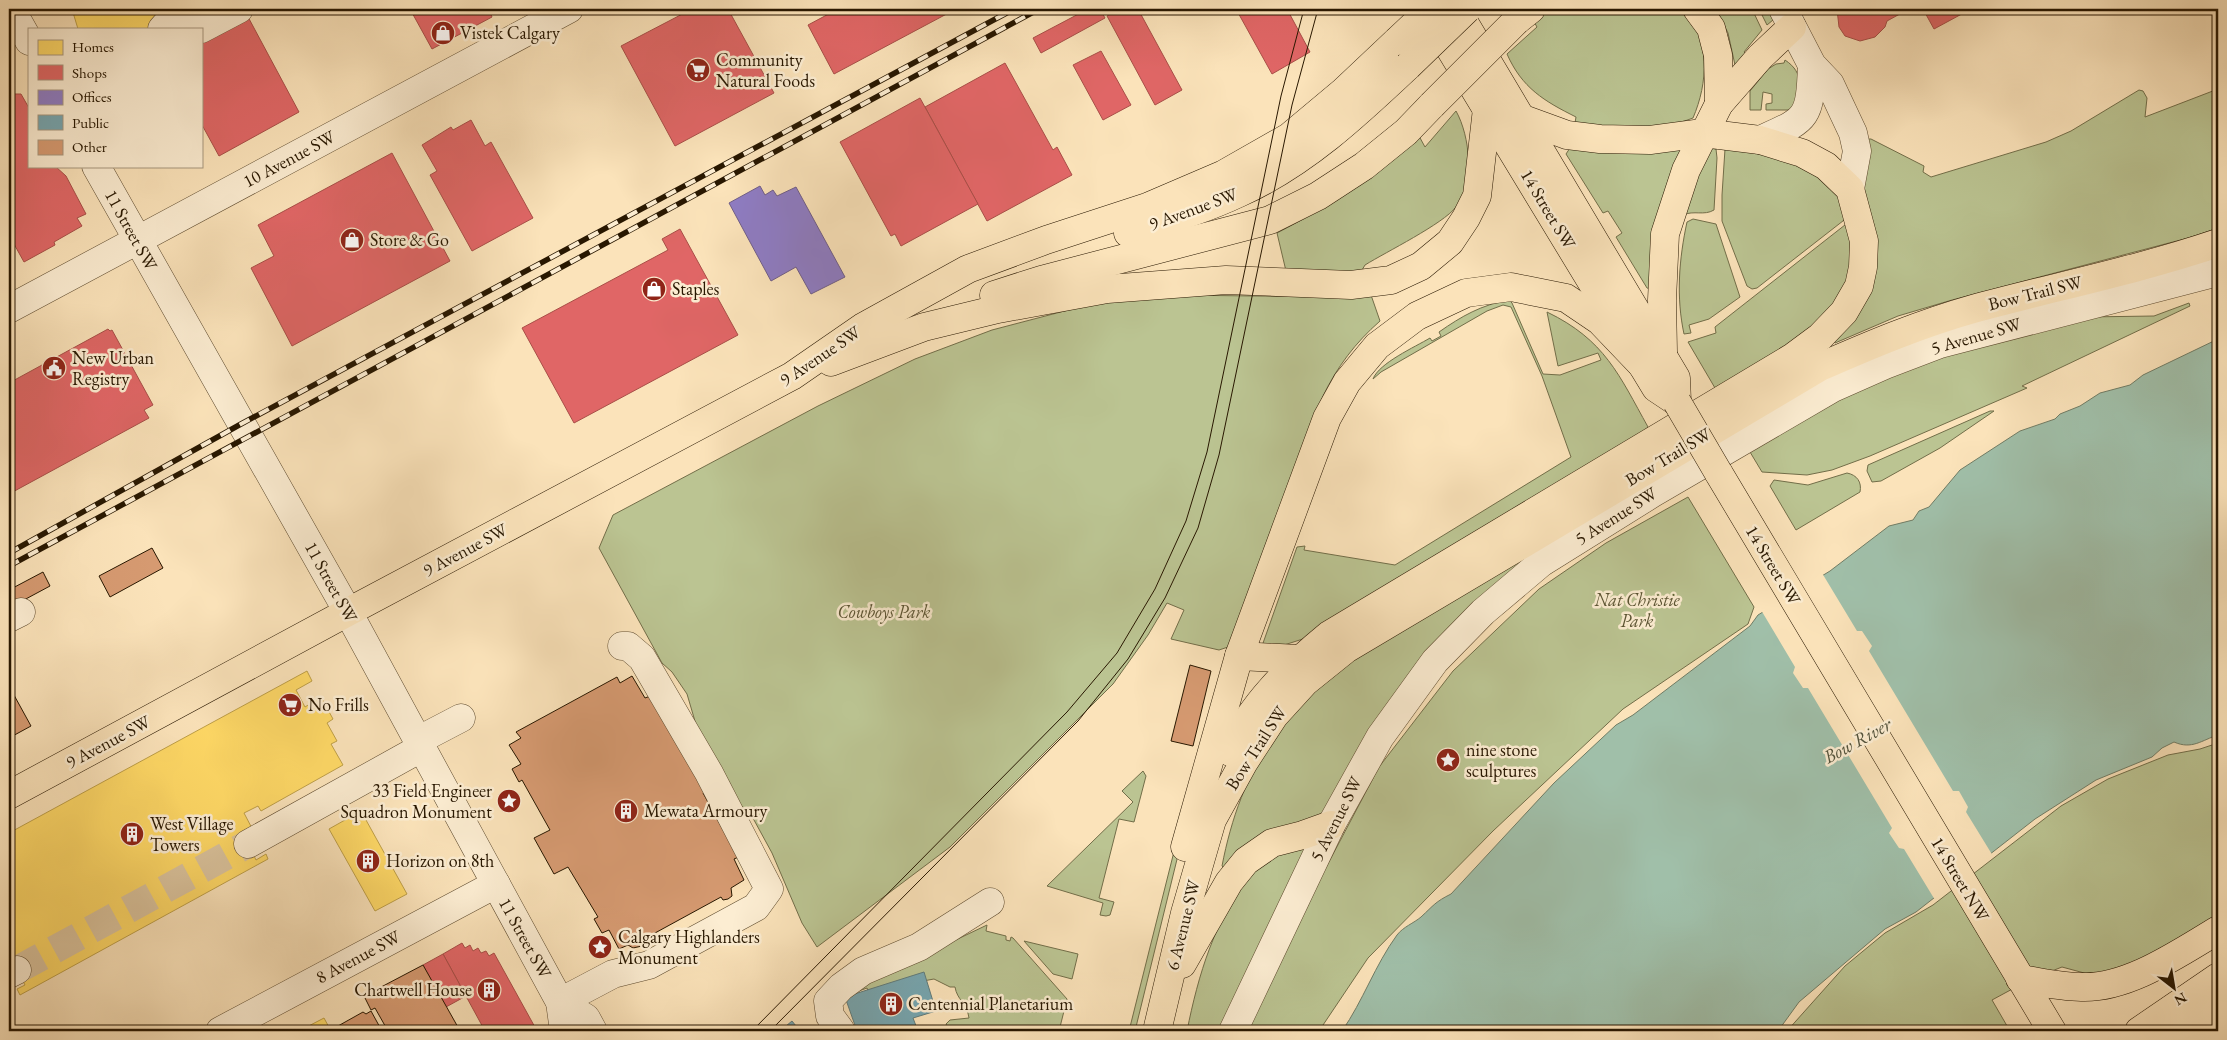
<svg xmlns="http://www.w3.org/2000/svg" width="2227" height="1040" viewBox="0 0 2227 1040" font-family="'EB Garamond',serif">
	<rect width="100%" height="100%" fill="#fbe3ba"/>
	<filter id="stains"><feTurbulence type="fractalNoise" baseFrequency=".004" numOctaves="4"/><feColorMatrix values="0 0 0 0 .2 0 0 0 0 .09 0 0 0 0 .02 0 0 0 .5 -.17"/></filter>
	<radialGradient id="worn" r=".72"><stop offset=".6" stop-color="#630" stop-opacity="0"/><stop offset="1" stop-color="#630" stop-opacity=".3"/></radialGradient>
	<g fill="#bbc492" stroke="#726e49">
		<path d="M1546,9H1683C1711,39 1708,83 1693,118C1658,132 1611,129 1575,123L1576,117C1544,101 1522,88 1507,54L1537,27L1533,20Z"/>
		<polygon points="1716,9 1752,9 1762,30 1744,52 1749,56 1735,65 1728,33"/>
		<polygon points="1759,9 1767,9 1773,20 1767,25"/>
		<path d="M1785,60C1806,74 1799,89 1794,110H1766V104L1772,103V94L1763,92L1761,110H1750V91L1768,69L1776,64L1784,63Z"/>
		<polygon points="2218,89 2218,228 2188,238 1952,300 1898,316 1835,343 1833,340 1876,238 1863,187 1865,139 1871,139 1924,166 1923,172 1931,177 2046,142 2071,131 2139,90 2143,91 2147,98 2145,117"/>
		<path d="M1456,111C1470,136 1475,183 1456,207C1443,224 1386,252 1365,265L1362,270L1347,275L1286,271L1277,233C1333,204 1372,177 1419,136L1425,147Z"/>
		<polygon points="1572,145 1678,149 1681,153 1650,289 1647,288 1616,237 1622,233 1608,211 1603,213 1566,154"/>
		<path d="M1708,148L1716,149L1717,158L1714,210C1704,216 1694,210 1683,215Z"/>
		<polygon points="1725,149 1747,149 1813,170 1836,193 1848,217 1757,288 1752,289 1747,286 1722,221 1722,195"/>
		<path d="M1693,219L1716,224L1740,297L1709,319L1689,325L1691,333L1684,334C1676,297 1679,259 1687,222Z"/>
		<polygon points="1850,221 1852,262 1844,293 1803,338 1715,388 1688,342 1716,333 1715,327"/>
		<path d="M1174,295L1336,297L1371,295L1380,321C1355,343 1337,367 1323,396L1228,647L1219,650L1171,639L1184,610L1167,603L1148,635L1113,684L950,847L817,947L802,923L772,853L754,820L734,797L697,728L687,694L672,672L662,663L599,548L613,515L818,406L915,359L992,330L1095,303Z"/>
		<path d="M1509,300L1512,303L1543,374L1560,375L1601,360L1598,353L1558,366L1547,312C1605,340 1619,375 1648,427L1631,442L1309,637L1281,646H1262L1297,547L1305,546L1304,550L1395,565L1571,457L1542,376L1511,307L1503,305L1487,311L1381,372L1373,379C1379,363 1415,347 1430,338L1432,341L1441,336L1439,332C1462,316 1481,305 1509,300Z"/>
		<polygon points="2189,303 2190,306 2022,386 2027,388 1870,456 1832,470 1807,475 1762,472 1750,452 1874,375 2085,317 2154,316"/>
		<polygon points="1990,411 1994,411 1940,448 1881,481 1872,482 1867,471 1868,465"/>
		<path d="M1847,473C1857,475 1862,482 1860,492L1796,530L1770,486L1774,480L1808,485Z"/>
		<polygon points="1688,497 1754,607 1748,624 1623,709 1493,831 1368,958 1319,1031 1246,1031 1321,877 1379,767 1453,671 1539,589 1606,543"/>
		<path d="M1529,552L1533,556L1326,811L1318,816L1262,835L1243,847L1224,868L1222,866C1231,819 1247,774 1275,734C1311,683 1364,652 1416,621C1454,598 1491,575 1529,552Z"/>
		<polygon points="2218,743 2218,916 2165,948 2099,977 2062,967 2029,980 1992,1000 2010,1031 1787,1031 1845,966 1885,933 1933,905 2061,806 2108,779 2168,755 2200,749"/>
		<polygon points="1199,752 1203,753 1135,1031 1129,1031"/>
		<polygon points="1143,771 1146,776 1134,822 1119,819 1099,898 1114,902 1110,915 1106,916 1100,915 1103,903 1047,886 1133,802 1122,791"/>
		<path d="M1309,847L1224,1031H1187C1198,976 1215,917 1252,874C1256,869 1260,862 1265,859C1274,853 1298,850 1309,847Z"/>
		<path d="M987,925L986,931L1006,936V940L1010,941L1011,937L1013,938L1067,999L1059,1031H949L946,1024L950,1020L969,1018C967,1003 957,1000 955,987H950L934,979L868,991L867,988L848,995L872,980Z"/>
		<polygon points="1024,941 1078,954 1072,979 1053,974"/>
	</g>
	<path fill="#a0bfa9" stroke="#707c65" d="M2218,339V735C2202,740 2192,750 2174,742L2162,748L2152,757L2096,780L2035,819L1916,912L1885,929L1799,1002L1778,1031H1342C1363,1001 1375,965 1397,935C1403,927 1414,923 1421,917C1434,905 1435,902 1451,894L1554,783L1616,725L1633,715L1750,626L1758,615L1830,571L1889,526L1913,520L1919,511L1929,507L1960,470L2020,431L2055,419L2060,414L2080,406L2100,393L2130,385L2143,375Z"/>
	<polygon fill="#fbe3ba" points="1822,573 1857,631 1862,631 1872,646 1869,651 1953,791 1959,791 1968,807 1966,812 1993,856 1935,900 1904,849 1899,848 1889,833 1892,828 1808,688 1803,688 1793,673 1795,667 1761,610"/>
	<g fill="#ffd966" stroke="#be9f47">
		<polygon points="72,9 171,9 149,29 78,29"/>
		<polygon points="307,671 312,681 296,690 305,707 321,697 333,719 327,723 337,741 331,744 343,765 261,811 258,806 244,813 256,836 248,844 256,860 266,854 268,859 20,995 17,989 25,985 15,966 9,970 9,833"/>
		<polygon points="361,811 407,894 375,911 329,829"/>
		<polygon points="324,1018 331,1031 299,1031"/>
	</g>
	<g fill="#e06666" stroke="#a94e47">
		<polygon points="410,9 497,9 490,12 492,17 432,49"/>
		<polygon points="692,9 728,9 774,93 675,146 621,46"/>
		<polygon points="838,9 956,9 834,74 808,25"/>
		<polygon points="1088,9 1100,9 1105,18 1041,53 1033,38"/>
		<polygon points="1121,9 1138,9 1182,90 1155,105 1107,16"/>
		<polygon points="1236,9 1287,9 1310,52 1272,74"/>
		<polygon points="1837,9 1909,9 1887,21 1885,27 1875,37 1860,41 1845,36 1839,27"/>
		<polygon points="1923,9 1971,9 1934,29"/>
		<polygon points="247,15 299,112 219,156 201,123 201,40"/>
		<polygon points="1101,51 1131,105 1103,120 1073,65"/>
		<polygon points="1005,63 1053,150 1057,147 1072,175 987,221 925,107"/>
		<polygon points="9,71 13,80 14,94 21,94 29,108 29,166 55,166 66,176 86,214 77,218 82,226 54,242 55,245 24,262 9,235"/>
		<polygon points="920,98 978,204 901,246 895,234 891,236 840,142"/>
		<polygon points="471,120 485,146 491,142 533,218 472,251 430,175 437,171 422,145 451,127 453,130"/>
		<polygon points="392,153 450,261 292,346 251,268 274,256 258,225"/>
		<polygon points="680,229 738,335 574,423 522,328 668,250 662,239"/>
		<polygon points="108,329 110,331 112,330 153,405 144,410 149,418 9,494 9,383"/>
		<polygon points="462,943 465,948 470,945 473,951 478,948 481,953 486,951 489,956 494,953 536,1029 532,1031 485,1031 443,954"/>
		<polygon points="443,954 466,996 446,1007 423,965"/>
	</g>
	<polygon fill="#8e7cc3" stroke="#6f5e88" points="760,186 765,195 773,190 777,196 796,187 845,277 811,294 796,267 771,281 729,203"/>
	<g fill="#76a5af" stroke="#5f7a7a">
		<polygon points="924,972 936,1011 913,1018 918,1031 857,1031 845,997"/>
		<polygon points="792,1021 800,1031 780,1031"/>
	</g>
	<g fill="#d69a71" stroke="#281700">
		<polygon points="152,548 163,568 110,597 99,576"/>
		<polygon points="43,572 50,586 9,608 9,590"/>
		<polygon points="1190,665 1211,671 1193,746 1171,741"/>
		<polygon points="632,676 645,698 653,695 707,791 703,793 731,844 741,856 734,859 744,880 731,888 732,896 728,899 723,900 721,897 644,939 642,946 633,948 628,945 619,949 609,930 602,933 594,919 598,917 568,867 554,874 534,838 550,830 522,780 519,782 512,769 521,764 509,745 521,738 516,732 617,677 620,683"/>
		<polygon points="9,686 31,726 9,738"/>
		<polygon points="423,965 459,1029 454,1031 388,1031 375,1008 371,1010 364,996"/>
		<polygon points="371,1011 382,1031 334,1031 338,1026 363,1012 366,1014"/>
	</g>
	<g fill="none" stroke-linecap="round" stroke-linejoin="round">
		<polyline stroke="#dbc49e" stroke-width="28" stroke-dasharray="28 14" stroke-linecap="butt" points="17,970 248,844"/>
		<g stroke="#5d4a2e" stroke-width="29">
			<g id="minor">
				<polyline points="11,9 29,41"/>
				<polyline points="1783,9 1812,65 1830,84 1853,133 1857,151 1850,189"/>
				<polyline points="162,29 170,20 187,10 196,29"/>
				<polyline points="201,29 239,9"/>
				<path d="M1760,140C1807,119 1810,120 1812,65"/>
				<polyline points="96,166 348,612 560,1002 564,1031"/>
				<polyline points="9,309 569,9"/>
				<polyline points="9,618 21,612"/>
				<polyline points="417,741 461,718"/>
				<polyline points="248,844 421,748"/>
				<polyline points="9,974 17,970"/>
				<polyline points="560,1002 613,974 649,965 756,907 769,889 709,773 642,658 628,646 622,646"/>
				<polyline points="560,1002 586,1018 593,1031"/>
				<polyline points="220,1031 496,884"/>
				<polyline points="841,1031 830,1016 828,1001 841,987 863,971 919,947 990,902"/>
				<polyline points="1233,1031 1331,825 1380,737 1435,661 1483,612 1541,563 1653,493 1833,388 1885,365 1940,344 2218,272"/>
			</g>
		</g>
		<g stroke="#281700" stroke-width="29">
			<g id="major">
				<polyline points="1456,9 1676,378 1677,402"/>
				<polyline points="1697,9 1711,28 1718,55 1719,104"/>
				<polyline points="1429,14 1656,388 1677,402"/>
				<polyline points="1516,21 1531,9"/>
				<path d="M1128,233C1165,221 1203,210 1239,193C1304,164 1357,114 1408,66"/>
				<polyline points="994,295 1041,280 1270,220 1318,196 1364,166 1406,132 1432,105"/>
				<polyline points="1663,352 1662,300 1665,234 1686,170 1719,104 1760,57 1792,27"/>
				<polyline points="831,362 924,327 998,309 1107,289 1226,280 1351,285 1391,280 1421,266 1450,242 1466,218 1477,196 1487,109"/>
				<polyline points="1718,472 2052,1031"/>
				<polyline points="1239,656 1299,659"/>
				<path d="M1230,752C1250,705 1290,667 1329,635L1793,357L1820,337L1844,312L1859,286L1863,267L1864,241L1850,189L1826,166L1802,153L1760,140L1703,133L1650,140L1600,139L1567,135L1523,119"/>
				<polyline points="9,795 348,612 792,376 863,327 968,269 1046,240 1147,207 1224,174 1289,137 1344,91 1397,41"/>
				<polyline points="1185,847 1239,656 1327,418 1347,382 1377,346 1417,316 1466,293 1511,287 1566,298 1600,321 1643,366"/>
				<polyline points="1182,964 1229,882 1246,861 1272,843 1303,835 1331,825"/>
				<path d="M2020,979C2040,982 2061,987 2081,987C2128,989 2179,953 2218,930"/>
				<path d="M1157,1031L1185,913L1212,820L1244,762L1274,716L1305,682L1346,649L1820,367C1870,345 1920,324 1973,309C2054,287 2138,270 2218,243"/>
				<polyline points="2139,1031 2218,977"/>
				<polyline points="2181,1031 2218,1006"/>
			</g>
		</g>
		<use href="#minor" stroke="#fcedd2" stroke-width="28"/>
		<use href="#major" stroke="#fbe3ba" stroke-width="28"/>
		<g stroke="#281700" stroke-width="1">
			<polyline points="752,1031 1067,712 1117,653 1155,589 1186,521 1207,452 1281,96 1304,9"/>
			<polyline points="770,1031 1078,721 1128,659 1165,598 1198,528 1219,455 1292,105 1318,9"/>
		</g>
		<g stroke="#281700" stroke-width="5.5">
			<g id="rail">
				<polyline points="9,553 241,424 1014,9"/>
				<polyline points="9,566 1039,9"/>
			</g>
		</g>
		<use href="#rail" stroke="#fcedd2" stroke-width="4" stroke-dasharray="11" stroke-linecap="butt"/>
		<g stroke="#281700" stroke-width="29" stroke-linecap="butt">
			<g id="major-bridge">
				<polyline points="1397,41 1431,9"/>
				<polyline points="1408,66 1467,9"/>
				<polyline points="1432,105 1516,21"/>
				<polyline points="1677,402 1718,472"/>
			</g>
		</g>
		<use href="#major-bridge" stroke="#fbe3ba" stroke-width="28"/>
	</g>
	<defs>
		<g id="shop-disc" transform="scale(1.25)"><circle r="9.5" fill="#8f2418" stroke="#fcedd2"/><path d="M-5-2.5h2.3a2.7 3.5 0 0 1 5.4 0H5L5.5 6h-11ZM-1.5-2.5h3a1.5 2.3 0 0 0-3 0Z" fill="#fff"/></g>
		<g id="supermarket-disc" transform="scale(1.25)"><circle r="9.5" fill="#8f2418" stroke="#fcedd2"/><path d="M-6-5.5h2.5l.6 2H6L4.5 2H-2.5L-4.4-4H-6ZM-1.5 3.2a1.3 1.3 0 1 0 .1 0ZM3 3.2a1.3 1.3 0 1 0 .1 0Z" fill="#fff"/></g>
		<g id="civic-disc" transform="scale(1.25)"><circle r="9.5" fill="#8f2418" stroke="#fcedd2"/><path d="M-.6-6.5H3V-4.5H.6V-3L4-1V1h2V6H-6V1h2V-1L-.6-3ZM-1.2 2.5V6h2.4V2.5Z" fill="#fff"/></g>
		<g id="sight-disc" transform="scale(1.25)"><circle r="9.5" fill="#8f2418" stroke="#fcedd2"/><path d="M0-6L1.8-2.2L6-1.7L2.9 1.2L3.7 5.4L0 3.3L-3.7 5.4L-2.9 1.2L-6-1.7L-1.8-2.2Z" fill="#fff"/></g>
		<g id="building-disc" transform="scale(1.25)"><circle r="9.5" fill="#8f2418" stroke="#fcedd2"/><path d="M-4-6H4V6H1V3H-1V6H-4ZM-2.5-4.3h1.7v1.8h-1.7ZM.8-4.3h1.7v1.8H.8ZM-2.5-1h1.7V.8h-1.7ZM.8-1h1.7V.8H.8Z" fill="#fff"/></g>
	</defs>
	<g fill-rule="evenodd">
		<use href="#shop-disc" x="443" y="33"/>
		<use href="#supermarket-disc" x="698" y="70"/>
		<use href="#shop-disc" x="352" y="240"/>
		<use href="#shop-disc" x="654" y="289"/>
		<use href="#civic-disc" x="54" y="368"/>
		<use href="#supermarket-disc" x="290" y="705"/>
		<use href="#sight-disc" x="1448" y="760"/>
		<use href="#sight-disc" x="509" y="801"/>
		<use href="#building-disc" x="626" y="811"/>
		<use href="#building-disc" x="132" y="834"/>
		<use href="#building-disc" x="368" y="861"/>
		<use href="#sight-disc" x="600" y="947"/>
		<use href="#building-disc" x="489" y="990"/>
		<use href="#building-disc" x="891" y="1004"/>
	</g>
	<g text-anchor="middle" stroke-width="5" stroke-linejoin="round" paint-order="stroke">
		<g font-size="18" fill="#281700" stroke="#fcedd2" text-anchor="start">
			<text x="460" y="39">Vistek Calgary</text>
			<text x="716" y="66">Community<tspan x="716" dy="21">Natural Foods</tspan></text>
			<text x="370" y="246">Store &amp; Go</text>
			<text x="672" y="295">Staples</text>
			<text x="72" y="364">New Urban<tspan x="72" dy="21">Registry</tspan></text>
			<text x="308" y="711">No Frills</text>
			<text x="1466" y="756">nine stone<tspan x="1466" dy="21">sculptures</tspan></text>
			<text x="492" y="797" text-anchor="end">33 Field Engineer<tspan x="492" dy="21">Squadron Monument</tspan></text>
			<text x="644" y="817">Mewata Armoury</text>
			<text x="150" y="830">West Village<tspan x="150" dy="21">Towers</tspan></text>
			<text x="386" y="867">Horizon on 8th</text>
			<text x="618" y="943">Calgary Highlanders<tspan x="618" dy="21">Monument</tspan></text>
			<text x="472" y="996" text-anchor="end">Chartwell House</text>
			<text x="908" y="1010">Centennial Planetarium</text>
		</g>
		<g font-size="18" fill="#281700" stroke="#fcedd2">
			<text transform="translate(289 159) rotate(-28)" y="6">10 Avenue SW</text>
			<text transform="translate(1193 209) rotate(-20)" y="6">9 Avenue SW</text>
			<text transform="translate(1548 209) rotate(59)" y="6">14 Street SW</text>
			<text transform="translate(131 230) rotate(61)" y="6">11 Street SW</text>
			<text transform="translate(2035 293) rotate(-14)" y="6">Bow Trail SW</text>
			<text transform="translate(1976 336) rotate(-16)" y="6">5 Avenue SW</text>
			<text transform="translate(820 356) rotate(-34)" y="6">9 Avenue SW</text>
			<text transform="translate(1668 457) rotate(-31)" y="6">Bow Trail SW</text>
			<text transform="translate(1616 516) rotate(-32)" y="6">5 Avenue SW</text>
			<text transform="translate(465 550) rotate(-28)" y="6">9 Avenue SW</text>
			<text transform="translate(1773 565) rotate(59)" y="6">14 Street SW</text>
			<text transform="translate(331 582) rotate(61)" y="6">11 Street SW</text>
			<text transform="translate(108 742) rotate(-28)" y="6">9 Avenue SW</text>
			<text transform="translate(1256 748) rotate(-57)" y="6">Bow Trail SW</text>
			<text transform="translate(1336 819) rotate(-63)" y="6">5 Avenue SW</text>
			<text transform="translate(1960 879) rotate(59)" y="6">14 Street NW</text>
			<text transform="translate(1183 925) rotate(-76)" y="6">6 Avenue SW</text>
			<text transform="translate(525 938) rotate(61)" y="6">11 Street SW</text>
			<text transform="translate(358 957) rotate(-28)" y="6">8 Avenue SW</text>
		</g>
		<g font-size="18" font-style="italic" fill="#5b5433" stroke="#fcedd2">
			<text x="1637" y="606">Nat Christie<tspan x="1637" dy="21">Park</tspan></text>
			<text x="884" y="618">Cowboys Park</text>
		</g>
		<g font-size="19" font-style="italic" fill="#52523b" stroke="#fcedd2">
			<text transform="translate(1857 740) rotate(-29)" y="7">Bow River</text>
		</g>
	</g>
	<rect width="2227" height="1040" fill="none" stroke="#fbe3ba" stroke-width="30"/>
	<rect x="10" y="10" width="2207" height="1020" fill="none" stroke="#281700" stroke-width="2.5"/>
	<rect x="15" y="15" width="2197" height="1010" fill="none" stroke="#281700"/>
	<rect x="28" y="28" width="175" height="140" fill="#fcedd2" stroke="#a7977e"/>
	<rect x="38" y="40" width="25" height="15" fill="#ffd966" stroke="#a7977e"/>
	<text x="72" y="52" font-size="15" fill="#281700">Homes</text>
	<rect x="38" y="65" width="25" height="15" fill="#e06666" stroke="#a7977e"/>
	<text x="72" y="78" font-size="15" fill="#281700">Shops</text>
	<rect x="38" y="90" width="25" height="15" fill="#8e7cc3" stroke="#a7977e"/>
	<text x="72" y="102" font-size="15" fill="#281700">Offices</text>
	<rect x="38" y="115" width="25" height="15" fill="#76a5af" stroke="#a7977e"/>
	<text x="72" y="128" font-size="15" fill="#281700">Public</text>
	<rect x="38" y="140" width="25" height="15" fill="#d69a71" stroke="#a7977e"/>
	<text x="72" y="152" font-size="15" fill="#281700">Other</text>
	<g transform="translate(2174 988) rotate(149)" stroke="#fcedd2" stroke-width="4" paint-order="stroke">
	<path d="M0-4L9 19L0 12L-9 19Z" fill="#281700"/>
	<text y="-8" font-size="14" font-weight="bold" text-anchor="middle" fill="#281700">N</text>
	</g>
	<rect width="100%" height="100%" filter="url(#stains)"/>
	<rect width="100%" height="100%" fill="url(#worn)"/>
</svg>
